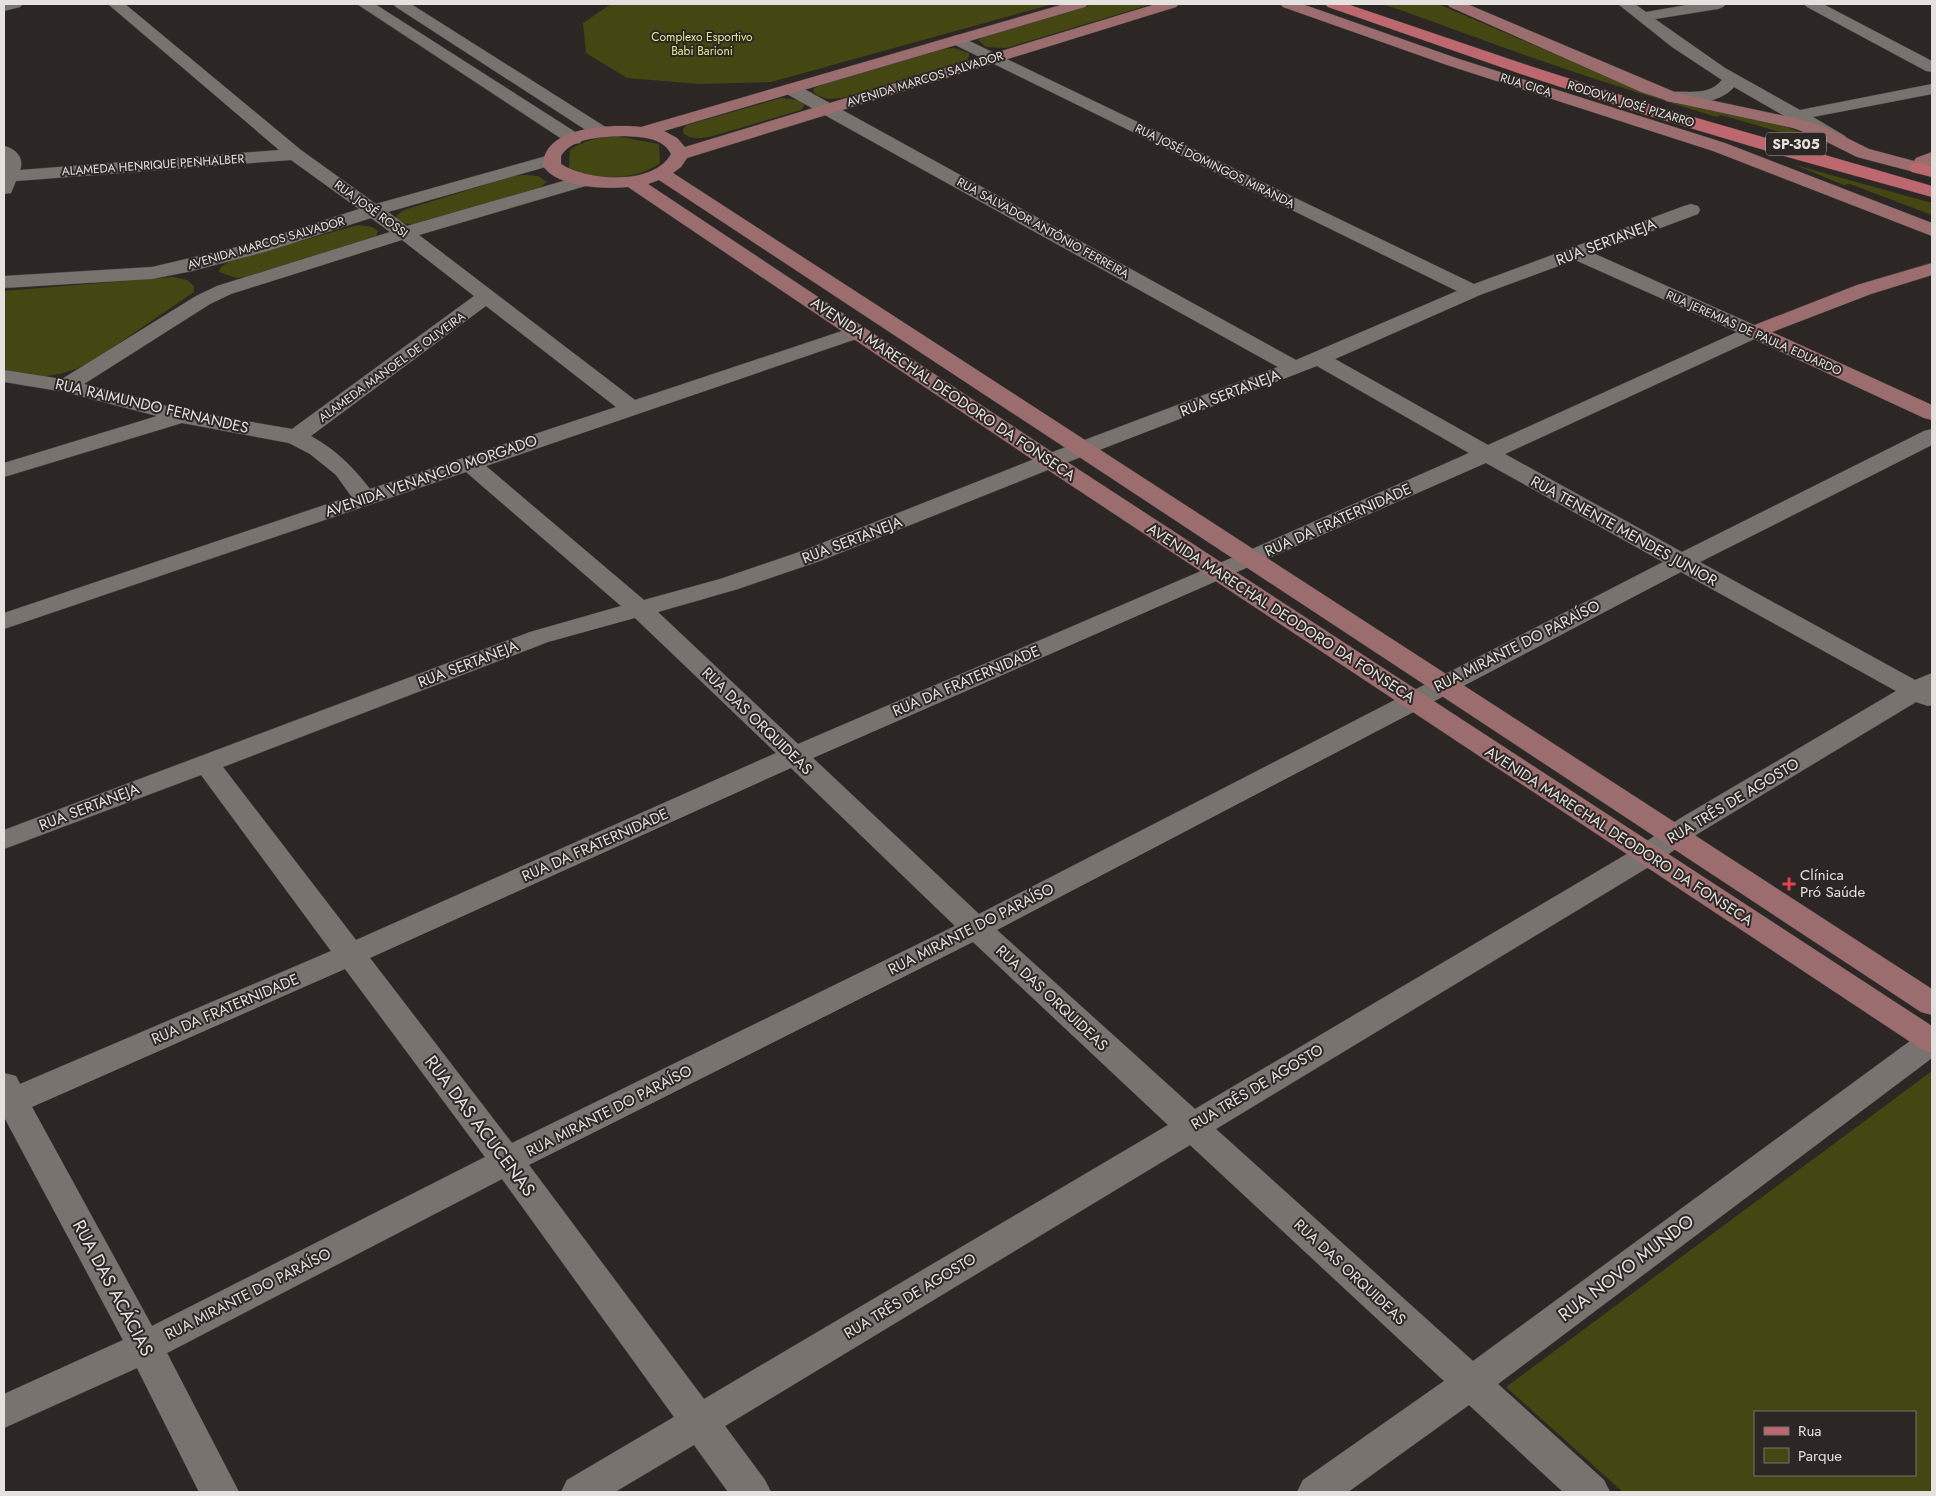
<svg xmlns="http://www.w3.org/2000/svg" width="1936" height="1496" viewBox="0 0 1936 1496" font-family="Jost,sans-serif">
	<rect width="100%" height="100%" fill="#2c2724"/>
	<g fill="#444712" fill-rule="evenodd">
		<polygon points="611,4 1053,4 771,82 700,84 627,78 586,53 583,23"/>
		<polygon points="1093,4 1152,4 1006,48 986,47 978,40 982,37"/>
		<path d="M1382,4H1438L1608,77L1787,127L1830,144H1822L1721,115L1717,117C1662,100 1608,84 1554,65C1496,46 1440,23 1382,4Z"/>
		<path d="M954,48L969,53V57L967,60L850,96C838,99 822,102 813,91L814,88L826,83L943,49Z"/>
		<path d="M781,98L798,100L805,104L801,110L716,135C705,138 692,141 683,133V129L687,125Z"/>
		<path d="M616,136L659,144L660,163C636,181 596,180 569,169L570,150C585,140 599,137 616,136Z"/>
		<polygon points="1795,165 1932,203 1932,215 1850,184 1844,185"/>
		<polygon points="526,175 538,176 547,182 538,189 417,225 401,223 396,220 397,215 404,210 513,176"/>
		<polygon points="358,225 372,227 378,231 376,236 367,241 254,276 236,278 219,272 221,267 230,261"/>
		<polygon points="173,277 187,280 194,286 194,292 91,362 76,369 60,374 38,377 4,371 4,291"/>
		<path d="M1932,1071V1492H1623L1506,1387ZM1755,1412H1915V1475H1755Z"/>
	</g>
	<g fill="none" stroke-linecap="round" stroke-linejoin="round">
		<g stroke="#46423f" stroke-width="1">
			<g id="street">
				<polygon points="4,4 23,4 20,7 4,11"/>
				<path d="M108,4H125L301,150L376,204L550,155L556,156L559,160L556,164L388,212L407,226L577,177L583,175L589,177L592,181L589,185L419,235L635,400L851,328L858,326L865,328L868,332L865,336L486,466L644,600L720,579L802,551L1042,456L1278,367L785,93L783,89L785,85H797L1296,360L1457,291L951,43L949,40L951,37L957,35L1474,284L1684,206L1691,204L1698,206L1700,210L1698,214L1593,253L1761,328L1764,332L1761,336L1505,454L1682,552L1924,431L1932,429V445L1700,562L1915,680L1932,673V705L1928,706L1916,702L1699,833L1657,862L1216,1129L1473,1361L1921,1033L1932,1029V1058L1498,1384L1604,1480L1610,1492H1563L1469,1405L1348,1492H1297L1303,1480L1444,1381L1190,1145L725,1426L765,1480L771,1492H728L694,1445L615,1492H561L567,1480L674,1417L502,1179L167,1353L239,1492H199L137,1368L4,1428V1394L123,1340L4,1117V1073L16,1076L20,1084L331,951L201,775L4,849V830L530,632L621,606L466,472L4,629V613L351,496L336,475L310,454L289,443L182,423L4,477V463L157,416L65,392L4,382V370L62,379L196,296L217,286L390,232L371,218L268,251L192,271L152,279L4,288V276L152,267L254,243L359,209L291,160L16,181L11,193L4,194V146C15,148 25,158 20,170L279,150ZM402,240L474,296L292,429L182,410L84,384L210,304L231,294ZM1575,260L1737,332L1488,445L1335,359L1480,295ZM486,306L616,407L370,489C353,467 336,450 311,436ZM1317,366L1469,453L1243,553L798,744L658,612L738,589L820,561L1058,466ZM1486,463L1663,562L979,914L813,758ZM1681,572L1896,691L1679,819L1637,848L1195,1109L997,930ZM635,618L776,753L356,940L223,767L548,642ZM791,768L955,926L512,1143L370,958ZM973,942L1168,1125L704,1399L529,1165ZM345,969L485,1157L152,1326L32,1107Z"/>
				<polygon points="357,4 375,4 580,135 583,139 580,143 574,144 568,143"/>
				<polygon points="393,4 411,4 607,128 610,132 607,136 601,137 595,136 396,7"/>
				<path d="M1618,4H1635L1646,12L1692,4H1726L1723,7L1718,9L1655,19L1725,68L1800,110L1932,84V94L1813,117L1845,136L1848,140L1845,144L1839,145L1833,144L1734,87C1720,104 1686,106 1666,101L1663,97L1666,93C1685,89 1707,98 1722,80L1672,47Z"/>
				<polygon points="1804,4 1823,4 1932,61 1932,72 1926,71 1807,7"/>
			</g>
		</g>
		<g stroke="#46423f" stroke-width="1">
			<g id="secondary">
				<path d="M1064,4H1088L1085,7L664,131L677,138L685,147L1156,4H1179L1176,7L687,158L681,167L673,173L1932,989V1015L1921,1012L659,180L648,184L1058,456L1932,1026V1053L1921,1049L1042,466L628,187C604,189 558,188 543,166C543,126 612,124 641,127ZM622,136C639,137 662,136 671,154C654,186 587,181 561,164V156C572,137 603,137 622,136Z"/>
				<polygon points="1280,4 1302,4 1459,59 1725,143 1932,223 1932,236 1713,151 1447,65 1283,7"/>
				<polygon points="1447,4 1467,4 1677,93 1804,120 1827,128 1869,149 1914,161 1916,158 1932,152 1932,164 1924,172 1918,173 1857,157 1815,136 1793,128 1672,102 1641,92 1450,7"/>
				<polygon points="1932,263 1932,275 1871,294 1772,332 1932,405 1932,420 1924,418 1747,336 1744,332 1747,328 1857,285"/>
			</g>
		</g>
		<g stroke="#46423f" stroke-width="1">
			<g id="primary">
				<polygon points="1325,4 1347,4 1533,67 1655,106 1932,186 1932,197 1784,156 1643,114 1521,74 1328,7"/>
				<polygon points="1918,163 1932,166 1932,177 1912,172 1909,168 1912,164"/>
			</g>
		</g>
		<use href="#street" fill="#79736f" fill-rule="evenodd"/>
		<use href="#secondary" fill="#9b6d6f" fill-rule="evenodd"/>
		<use href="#primary" fill="#bd686f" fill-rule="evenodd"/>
	</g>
	<path fill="#e0444e" stroke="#2c2724" stroke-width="2" d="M1786.5 876.5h5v5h5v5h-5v5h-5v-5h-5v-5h5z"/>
	<g text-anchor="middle" stroke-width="4" stroke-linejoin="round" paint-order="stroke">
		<g font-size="12" fill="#e2ea92" stroke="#2c2724">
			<text x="702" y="41">Complexo Esportivo<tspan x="702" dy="14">Babi Barioni</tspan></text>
		</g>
		<g font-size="12" fill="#e4e1de" stroke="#2c2724">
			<text transform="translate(925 79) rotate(-17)" y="4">AVENIDA MARCOS SALVADOR</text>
			<text transform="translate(1526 85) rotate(17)" y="4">RUA CICA</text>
			<text transform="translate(1631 104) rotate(17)" y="4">RODOVIA JOSÉ PIZARRO</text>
			<text transform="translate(153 165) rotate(-4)" y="4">ALAMEDA HENRIQUE PENHALBER</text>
			<text transform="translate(1215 166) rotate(26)" y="4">RUA JOSÉ DOMINGOS MIRANDA</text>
			<text transform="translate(371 209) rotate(36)" y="4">RUA JOSÉ ROSSI</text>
			<text transform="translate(1043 228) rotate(29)" y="4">RUA SALVADOR ANTÔNIO FERREIRA</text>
			<text transform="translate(266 243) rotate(-16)" y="4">AVENIDA MARCOS SALVADOR</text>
			<text transform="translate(1754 333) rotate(24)" y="4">RUA JEREMIAS DE PAULA EDUARDO</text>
			<text transform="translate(392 367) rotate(-36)" y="4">ALAMEDA MANOEL DE OLIVEIRA</text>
		</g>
		<rect fill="#2c2724" stroke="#ada9a6" stroke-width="1" x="1766" y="132.5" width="60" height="23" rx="4"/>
		<g font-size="14" font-weight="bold" fill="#e4e1de">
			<text x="1796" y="149">SP-305</text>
		</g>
		<g font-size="15" fill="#e4e1de" stroke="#2c2724">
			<text transform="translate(1606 242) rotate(-21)" y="5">RUA SERTANEJA</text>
			<text transform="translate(943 389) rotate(34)" y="5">AVENIDA MARECHAL DEODORO DA FONSECA</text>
			<text transform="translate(1230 393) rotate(-21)" y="5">RUA SERTANEJA</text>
			<text transform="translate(152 406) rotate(13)" y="5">RUA RAIMUNDO FERNANDES</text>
			<text transform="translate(431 476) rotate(-19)" y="5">AVENIDA VENANCIO MORGADO</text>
			<text transform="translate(1338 520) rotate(-24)" y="5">RUA DA FRATERNIDADE</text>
			<text transform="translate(1624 531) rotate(29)" y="5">RUA TENENTE MENDES JUNIOR</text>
			<text transform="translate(852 540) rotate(-21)" y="5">RUA SERTANEJA</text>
			<text transform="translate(1281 613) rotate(33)" y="5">AVENIDA MARECHAL DEODORO DA FONSECA</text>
			<text transform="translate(1517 646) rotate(-27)" y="5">RUA MIRANTE DO PARAÍSO</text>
			<text transform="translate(468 664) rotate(-21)" y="5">RUA SERTANEJA</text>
			<text transform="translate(966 681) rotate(-23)" y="5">RUA DA FRATERNIDADE</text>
			<text transform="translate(757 721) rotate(44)" y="5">RUA DAS ORQUIDEAS</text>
			<text transform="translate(1733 801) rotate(-31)" y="5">RUA TRÊS DE AGOSTO</text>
			<text transform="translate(89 807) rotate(-21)" y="5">RUA SERTANEJA</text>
			<text transform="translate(1619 836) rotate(33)" y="5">AVENIDA MARECHAL DEODORO DA FONSECA</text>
			<text transform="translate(595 845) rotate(-24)" y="5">RUA DA FRATERNIDADE</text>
			<text transform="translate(971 929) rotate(-27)" y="5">RUA MIRANTE DO PARAÍSO</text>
			<text transform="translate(1052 998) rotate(43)" y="5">RUA DAS ORQUIDEAS</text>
			<text transform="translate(225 1009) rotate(-23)" y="5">RUA DA FRATERNIDADE</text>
			<text transform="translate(1257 1087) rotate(-31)" y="5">RUA TRÊS DE AGOSTO</text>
			<text transform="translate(609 1111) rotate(-27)" y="5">RUA MIRANTE DO PARAÍSO</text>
			<text transform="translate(1350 1272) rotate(43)" y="5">RUA DAS ORQUIDEAS</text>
			<text transform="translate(248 1294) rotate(-27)" y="5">RUA MIRANTE DO PARAÍSO</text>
			<text transform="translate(910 1296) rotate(-31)" y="5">RUA TRÊS DE AGOSTO</text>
		</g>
		<g font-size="15" fill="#e4e1de" stroke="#2c2724" text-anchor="start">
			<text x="1800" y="880">Clínica<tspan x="1800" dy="17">Pró Saúde</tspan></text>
		</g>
		<g font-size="18" fill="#e4e1de" stroke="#2c2724">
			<text transform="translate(480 1126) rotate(53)" y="6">RUA DAS ACUCENAS</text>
			<text transform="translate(1626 1268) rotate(-37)" y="6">RUA NOVO MUNDO</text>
			<text transform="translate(113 1288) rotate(62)" y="6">RUA DAS ACÁCIAS</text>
		</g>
	</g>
	<rect width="1936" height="1496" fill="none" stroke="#e4e1de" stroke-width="10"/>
	<rect x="1754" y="1411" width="162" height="65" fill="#2c2724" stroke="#76716e"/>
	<rect x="1764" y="1427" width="25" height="8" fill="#bd686f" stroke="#76716e"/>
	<text x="1798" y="1436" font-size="15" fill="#e4e1de">Rua</text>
	<rect x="1764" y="1448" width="25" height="15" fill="#444712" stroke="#76716e"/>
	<text x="1798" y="1461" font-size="15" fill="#e4e1de">Parque</text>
</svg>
